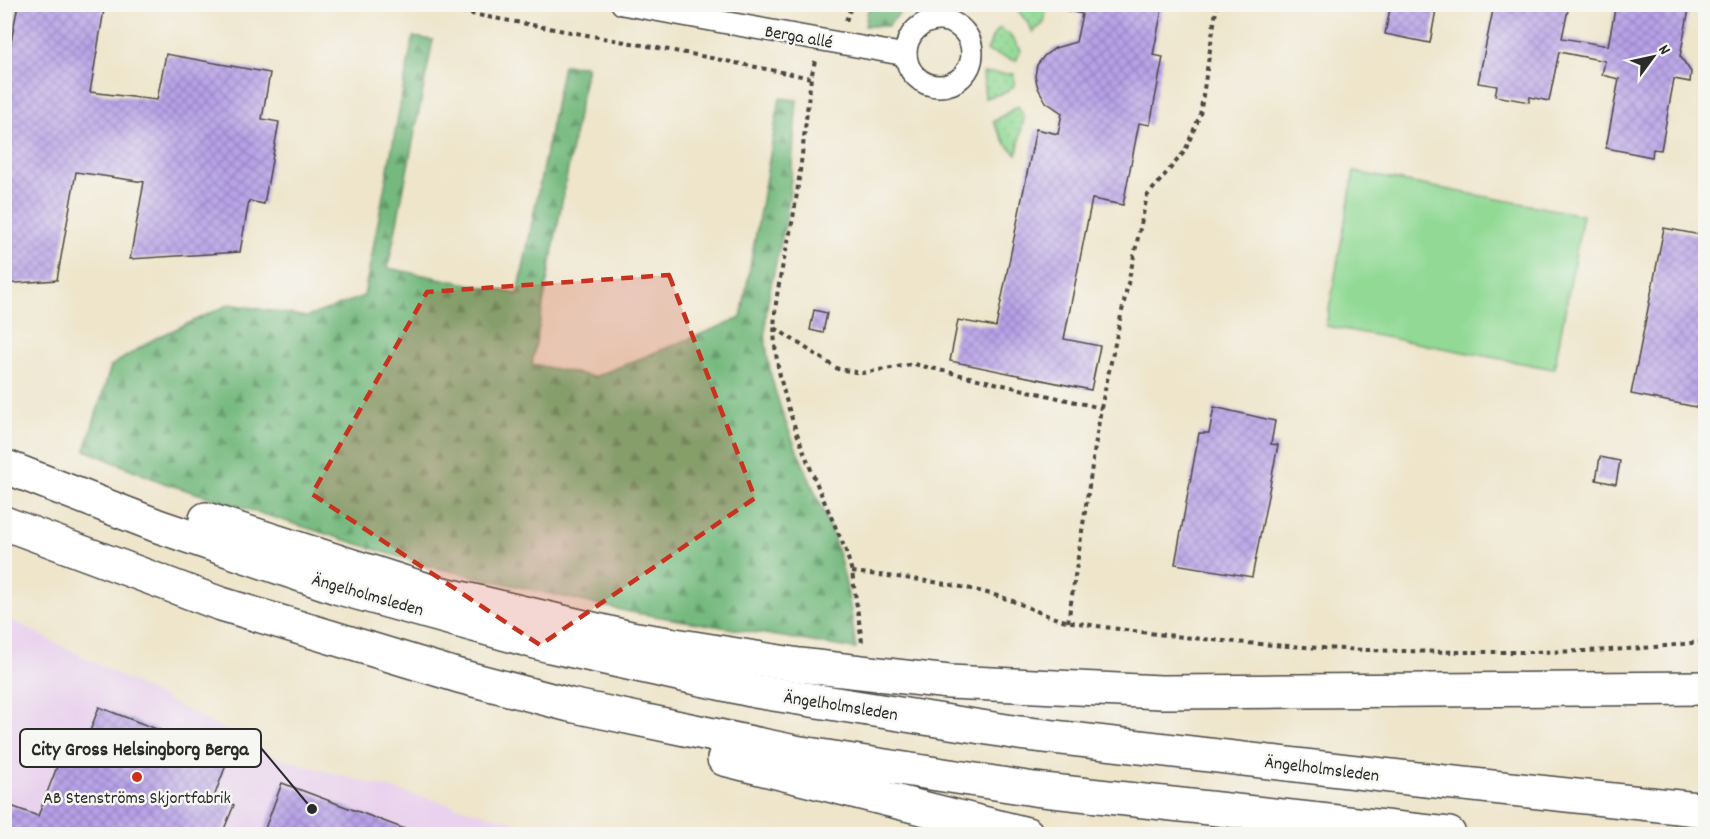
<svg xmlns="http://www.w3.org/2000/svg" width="1710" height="839" viewBox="0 0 1710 839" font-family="Dekko,sans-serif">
	<defs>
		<pattern id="forest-firs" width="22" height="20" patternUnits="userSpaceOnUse" patternTransform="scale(1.5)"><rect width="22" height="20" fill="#74b97e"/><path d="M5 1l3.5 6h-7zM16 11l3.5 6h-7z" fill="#5f9767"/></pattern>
		<pattern id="garden-dots" width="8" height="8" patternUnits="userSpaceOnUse" patternTransform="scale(1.5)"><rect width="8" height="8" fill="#91d994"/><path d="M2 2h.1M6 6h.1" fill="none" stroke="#7dba80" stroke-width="1.8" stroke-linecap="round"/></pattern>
		<pattern id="building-cross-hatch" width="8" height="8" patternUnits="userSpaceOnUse" patternTransform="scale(1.5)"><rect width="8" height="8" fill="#b7a1e8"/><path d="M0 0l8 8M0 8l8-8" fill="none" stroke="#9583bc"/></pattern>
	</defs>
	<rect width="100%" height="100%" fill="#f6f6f2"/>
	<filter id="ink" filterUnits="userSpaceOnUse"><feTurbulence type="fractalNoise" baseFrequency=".0167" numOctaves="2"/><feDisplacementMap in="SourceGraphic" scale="12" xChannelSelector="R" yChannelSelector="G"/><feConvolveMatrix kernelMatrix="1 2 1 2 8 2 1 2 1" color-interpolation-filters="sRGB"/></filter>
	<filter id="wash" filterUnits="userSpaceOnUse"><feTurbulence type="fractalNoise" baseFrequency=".008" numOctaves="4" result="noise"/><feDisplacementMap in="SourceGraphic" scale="24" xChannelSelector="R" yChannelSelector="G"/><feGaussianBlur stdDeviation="1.35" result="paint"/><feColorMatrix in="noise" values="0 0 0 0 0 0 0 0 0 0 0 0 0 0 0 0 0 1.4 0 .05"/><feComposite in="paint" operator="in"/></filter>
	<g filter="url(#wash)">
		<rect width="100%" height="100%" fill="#eee5cb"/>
		<polygon fill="#e9d2ed" points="4,616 281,759 559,834 5,834"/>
		<g fill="url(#forest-firs)" stroke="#507254" stroke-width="1.5">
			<polygon points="869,4 907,4 907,5 888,26 865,26"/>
			<path d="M413,37L433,40L388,268L518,294L563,65L587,66L532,364L594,377L741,318L780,98L797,100C793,139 793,180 786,218C779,260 762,301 766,344C772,409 808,469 830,529C845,568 851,608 856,649L630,612L428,566L164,483L85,450L111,366L154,339L230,304L307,317L364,296Z"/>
		</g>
		<g fill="url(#garden-dots)" stroke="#5e8260" stroke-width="1.5">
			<polygon points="1018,5 1047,5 1044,23 1033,32 1027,22 1015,7"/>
			<polygon points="1000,28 1009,34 1021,50 1016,61 987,51 993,36"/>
			<polygon points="983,73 1014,74 1014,86 1007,92 985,98"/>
			<polygon points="1018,106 1024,117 1017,154 1006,144 993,122"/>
		</g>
		<polygon fill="#91d994" stroke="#5e8260" stroke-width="1.5" points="1354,172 1583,215 1554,369 1326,326"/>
		<g id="blocks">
			<g fill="url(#building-cross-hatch)">
				<polygon points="18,4 105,4 90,92 157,100 166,54 270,73 262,119 279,122 264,204 249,201 240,252 130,259 144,182 76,172 57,280 4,284 4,80"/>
				<polygon points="1061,4 1163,4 1153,55 1163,57 1150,125 1139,123 1123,205 1092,199 1064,339 1100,346 1091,390 950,361 958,320 996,327 1036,129 1058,134 1062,113 1046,102 1038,88 1035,76 1037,65 1044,56 1055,48 1076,42 1082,14 1060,9"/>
				<polygon points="1391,4 1437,4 1430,43 1385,34"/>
				<polygon points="1616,4 1690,4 1680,56 1691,72 1690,82 1674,79 1661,150 1653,149 1652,157 1606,148 1619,79 1602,75 1605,61 1559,52 1549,101 1530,97 1529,102 1495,96 1497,86 1478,83 1494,5 1569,5 1562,38 1608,46"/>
				<polygon points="1664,228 1706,236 1706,409 1631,394"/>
				<polygon points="814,310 827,313 823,333 810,330"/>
				<polygon points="1214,407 1275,421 1271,444 1278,445 1252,577 1175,564 1199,433 1209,433"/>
				<polygon points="1600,457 1620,461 1616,484 1596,480"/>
				<polygon points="99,707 229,757 214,797 234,805 222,834 4,834 4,824 11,806 38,816 67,741 84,747"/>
				<polygon points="282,783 418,834 263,834"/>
			</g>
		</g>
	</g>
	<g filter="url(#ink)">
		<use href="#blocks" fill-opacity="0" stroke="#484743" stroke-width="1.5"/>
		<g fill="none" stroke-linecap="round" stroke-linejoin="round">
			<g stroke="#484743" stroke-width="24">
				<g id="minor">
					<polyline points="622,4 906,55"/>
					<circle cx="939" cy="53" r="33"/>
				</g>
			</g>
			<g stroke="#484743" stroke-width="36">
				<g id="motorway">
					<polyline points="4,466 158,526 336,587 550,646 755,691 1019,733 1408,778 1706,810"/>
					<polyline points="206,519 427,590 631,638 799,665 949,682 1161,692 1706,688"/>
					<polyline points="4,523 218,603 459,676 570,705 795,752 1034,789 1449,834"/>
					<polyline points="724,759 1027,834"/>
				</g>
			</g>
			<g stroke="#484743" stroke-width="4" stroke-dasharray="4.5 4.5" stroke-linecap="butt">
				<polyline points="417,4 691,54 811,78"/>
				<polyline points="846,21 852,4"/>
				<path d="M815,61L811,78C805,125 801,172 793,218C785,260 771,302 775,345C781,409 820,491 846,551L852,572L862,642"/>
				<polyline points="775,328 838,369 862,373 914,364 1101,408"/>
				<path d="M852,572C904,578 954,582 1004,598C1026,605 1049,619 1072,622C1208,644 1346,652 1484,652C1558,652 1632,652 1706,641"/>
				<polyline points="1068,622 1101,408 1147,196 1185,151 1200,115 1217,4"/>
				<polyline points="877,833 877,834"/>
			</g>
			<use href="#minor" stroke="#fff" stroke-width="21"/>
			<use href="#motorway" stroke="#fff" stroke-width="33"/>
		</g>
	</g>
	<path fill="#c8321e" fill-opacity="0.2" stroke="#c8321e" stroke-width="4.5" stroke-dasharray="12 8" stroke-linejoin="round" d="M669,275L755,498L540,645L312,494L427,292Z"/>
	<circle fill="#c8321e" stroke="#f6f6f2" stroke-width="2" cx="137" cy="777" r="6"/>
	<g text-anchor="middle" stroke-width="5" stroke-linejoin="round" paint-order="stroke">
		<g font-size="18" fill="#2b2b2b" stroke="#f6f6f2">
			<text transform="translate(799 36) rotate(10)" y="6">Berga allé</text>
			<text transform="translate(368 594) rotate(16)" y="6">Ängelholmsleden</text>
			<text transform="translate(841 705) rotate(9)" y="6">Ängelholmsleden</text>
			<text transform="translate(1322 768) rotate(7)" y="6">Ängelholmsleden</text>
		</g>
		<g font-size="18" fill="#2b2b2b" stroke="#f6f6f2">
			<text x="137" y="803">AB Stenströms Skjortfabrik</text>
		</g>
	</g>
	<path fill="none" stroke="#2b2b2b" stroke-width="2" d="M312 809L261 748"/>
	<circle fill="#2b2b2b" stroke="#f6f6f2" stroke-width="2" cx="312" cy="809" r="6"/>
	<rect fill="#f6f6f2" stroke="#2b2b2b" stroke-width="2" x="20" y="729" width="241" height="38" rx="6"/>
	<g font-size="20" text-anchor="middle" font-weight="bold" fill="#2b2b2b">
		<text x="140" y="755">City Gross Helsingborg Berga</text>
	</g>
	<rect width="1710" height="839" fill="none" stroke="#f6f6f2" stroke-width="24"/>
	<g transform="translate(1653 57) rotate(57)" stroke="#f6f6f2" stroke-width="4.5" paint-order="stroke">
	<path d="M0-4.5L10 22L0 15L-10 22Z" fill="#2b2b2b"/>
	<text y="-9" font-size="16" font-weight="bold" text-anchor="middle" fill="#2b2b2b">N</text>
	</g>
</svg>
